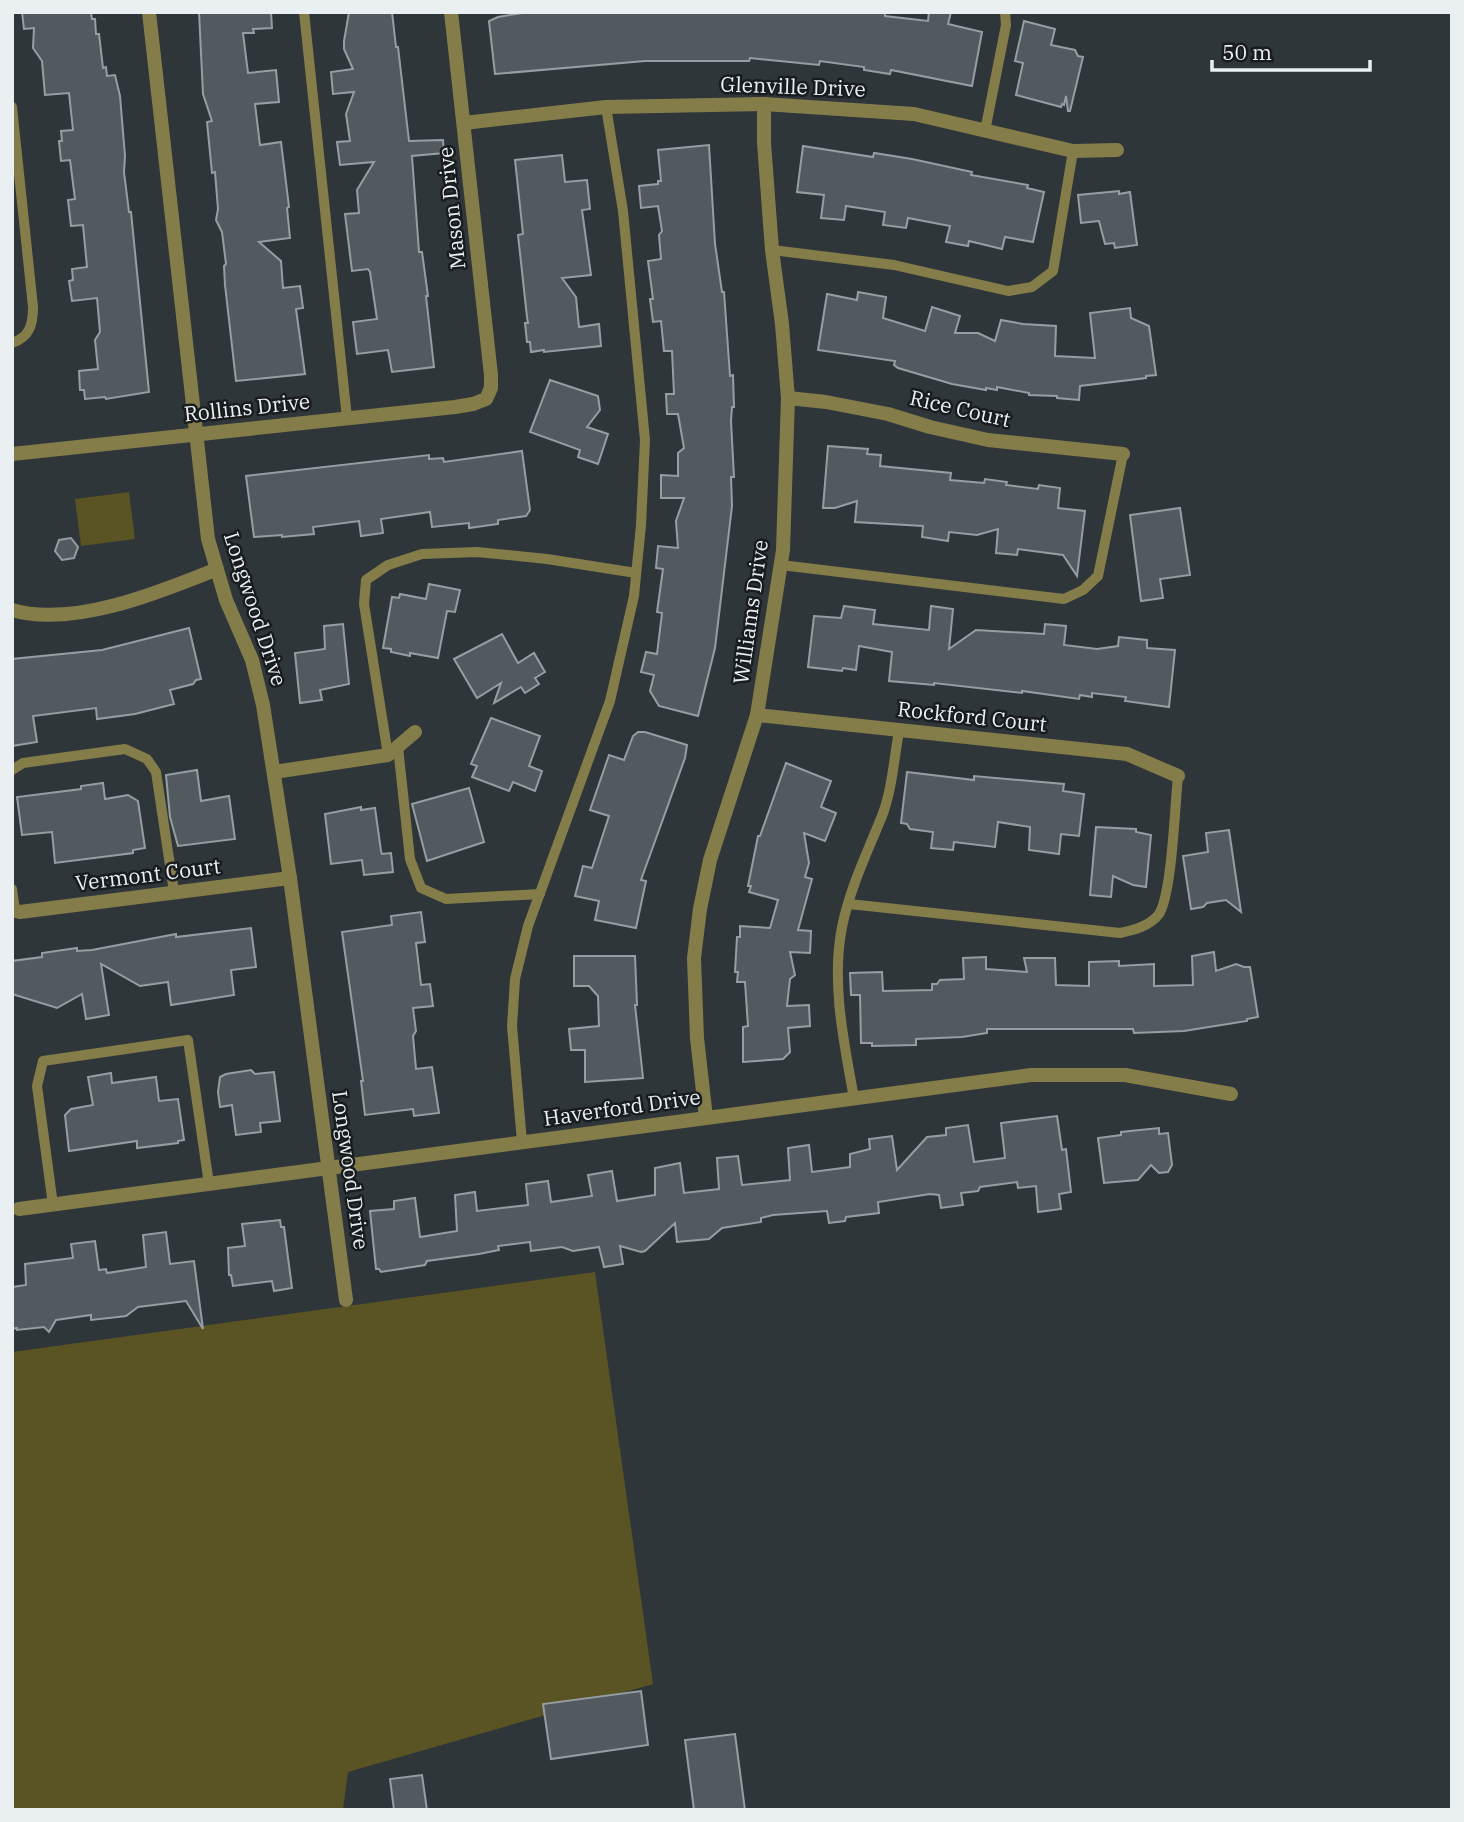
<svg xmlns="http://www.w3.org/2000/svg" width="1464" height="1822" viewBox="0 0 1464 1822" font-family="'IBM Plex Serif',serif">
	<rect width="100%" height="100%" fill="#2e363a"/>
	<g fill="#5a5324">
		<polygon points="129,492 135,539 81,546 75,499"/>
		<polygon points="595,1272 653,1684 348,1772 343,1810 12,1810 12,1352"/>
	</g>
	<g fill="#525a60" stroke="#959ea3" stroke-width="2">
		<polygon points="22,12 91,12 92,19 95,19 96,34 99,34 103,68 106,67 107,76 115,75 120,96 125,156 124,172 129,212 131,212 149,392 106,399 105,397 85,399 84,390 80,390 79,371 98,369 95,340 100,332 97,298 72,301 69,281 73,280 72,269 87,267 83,225 71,226 68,200 75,199 70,160 61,161 59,141 62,141 61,131 73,130 69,93 45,95 42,61 33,48 34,28 24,29"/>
		<polygon points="199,12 271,12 272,28 253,29 254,33 243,33 248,73 276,70 279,102 255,104 260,145 281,142 289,207 287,208 290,238 259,242 281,261 283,288 300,286 303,308 296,309 305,374 236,381 225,285 224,266 226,264 222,232 216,220 218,209 215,172 212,173 207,122 212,121 203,94"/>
		<polygon points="349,12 392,12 396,47 398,47 409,141 443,140 444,153 412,156 419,252 422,252 428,296 426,296 434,367 392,372 388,350 357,354 353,322 377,319 370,272 368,269 352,271 345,214 359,213 357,190 374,162 340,165 337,142 350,141 346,114 354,92 333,94 331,72 353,69 344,49 344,41"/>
		<polygon points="528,12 885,12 885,16 928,21 929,12 951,12 948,24 982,32 972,86 891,70 890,74 864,70 864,67 820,61 819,65 750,58 749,61 645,61 495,74 489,21 498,17"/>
		<polygon points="1024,21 1055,29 1051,45 1075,50 1078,56 1083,57 1070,111 1068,111 1066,96 1064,105 1062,104 1061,107 1016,95 1023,63 1015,61"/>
		<polygon points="709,145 715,244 722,292 724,292 730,376 733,375 734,407 732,407 731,421 734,477 731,477 732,506 715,648 698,716 659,706 650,691 654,675 641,672 646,652 657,654 662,613 657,612 663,569 656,568 658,546 678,548 676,521 684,498 661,498 661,475 678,476 678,453 684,448 678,414 667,414 666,394 674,394 672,351 664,351 661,321 653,322 650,299 653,299 648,261 661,259 659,235 662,231 658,206 641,208 639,186 658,184 658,181 661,181 658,150"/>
		<polygon points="803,146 873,157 874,153 912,159 972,172 971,175 1028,185 1027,188 1044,192 1033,242 1005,237 1002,249 969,241 968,246 946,242 950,226 908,218 906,228 883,225 885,212 846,206 844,220 821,218 824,195 797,192"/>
		<polygon points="562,155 565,182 587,180 590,209 582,210 591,275 562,278 576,297 579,327 599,324 601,346 544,352 544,350 531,352 530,342 527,342 525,323 528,323 527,317 518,235 523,234 515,160"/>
		<polygon points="1119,191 1119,194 1130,192 1137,245 1115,248 1114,243 1105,244 1099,221 1081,223 1078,195"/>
		<polygon points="858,292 886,297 883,318 925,331 932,307 960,316 955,333 978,333 995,341 1001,320 1023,324 1056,326 1055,356 1095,358 1090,313 1130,308 1131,318 1149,326 1156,375 1146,376 1146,378 1080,386 1079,400 1057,398 1057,396 1029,395 1029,393 997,387 997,390 986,388 986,390 952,384 898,368 894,365 895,361 818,350 827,294 857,300"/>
		<polygon points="550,380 598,396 600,410 587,427 608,434 598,464 578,457 580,450 530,432"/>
		<polygon points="828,446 868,449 867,454 881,455 880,466 951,473 950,480 984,483 985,479 1007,482 1006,485 1038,489 1039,485 1060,488 1058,508 1085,511 1077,576 1063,555 1018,549 1017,555 996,553 998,529 977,535 949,532 948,541 922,537 923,526 855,522 857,501 835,508 823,508"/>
		<polygon points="522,451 530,510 526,516 498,520 498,524 469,528 469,523 432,527 430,512 381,519 383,533 361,536 359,521 313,527 314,534 282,537 282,535 254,537 246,476 429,455 429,459 443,458 444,462"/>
		<polygon points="1180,508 1190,575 1160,579 1163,598 1141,601 1130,515"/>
		<polygon points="71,538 78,547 74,558 62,560 55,551 59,540"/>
		<polygon points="429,584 460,590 455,612 447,611 438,658 410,653 410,656 391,652 391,649 383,648 392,597 399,598 400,594 426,599"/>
		<polygon points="844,606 875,610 873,624 929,630 931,606 953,609 949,649 976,630 1044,634 1045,624 1066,626 1064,645 1097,649 1118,646 1119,637 1147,640 1147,648 1175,650 1169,707 1125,701 1126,697 1092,693 1092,697 1080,695 1079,699 1022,691 1022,693 934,683 934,685 889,681 892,652 859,646 856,670 843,668 842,671 808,667 814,616 841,618"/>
		<polygon points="343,624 349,684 320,690 322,700 300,703 295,653 325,649 324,626"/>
		<polygon points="189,628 201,679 196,680 193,684 170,690 174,704 135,714 97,719 96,708 33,716 37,742 12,746 12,659 102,650"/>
		<polygon points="502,634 518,663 534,653 545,672 535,678 539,684 525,693 521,687 494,703 501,683 477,698 454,659"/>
		<polygon points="491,718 540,736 529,766 542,771 535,791 513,782 509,791 472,777 477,766 471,764"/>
		<polygon points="638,732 645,732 687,745 685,758 641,880 646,881 636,928 595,920 599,901 575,896 583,866 592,868 609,816 590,810 609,755 624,760 633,736"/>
		<polygon points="786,763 831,781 821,807 836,813 825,841 804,833 809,863 805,877 812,879 798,930 811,931 810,953 790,952 795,975 790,979 787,1006 809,1005 810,1026 788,1028 790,1052 783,1059 743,1062 743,1027 748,1026 745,982 737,982 738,972 735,972 737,937 740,937 740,926 770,928 778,900 749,892 751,886 748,886 758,836 760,836"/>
		<polygon points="197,770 201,801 229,796 235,839 178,846 170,817 166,775"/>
		<polygon points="907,772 974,780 974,776 1064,784 1063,791 1084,794 1079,836 1061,834 1059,854 1029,850 1030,827 998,822 995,847 954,842 953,850 931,848 933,832 910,829 907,824 901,823"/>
		<polygon points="103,783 105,799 128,795 138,801 145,848 133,850 133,853 55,863 52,832 22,835 17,797 81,789 81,786"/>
		<polygon points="469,788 484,842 427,861 412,804"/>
		<polygon points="361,807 361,810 375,808 381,851 382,854 391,853 393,872 364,875 362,860 331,864 325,814"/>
		<polygon points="1096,827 1136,829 1136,832 1151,835 1146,887 1133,885 1113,876 1111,897 1090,895"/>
		<polygon points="1229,830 1241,912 1226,900 1207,903 1203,907 1191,909 1183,856 1208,852 1206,833"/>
		<polygon points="421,912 425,942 416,943 421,985 430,984 433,1006 413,1008 416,1031 413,1036 416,1069 432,1067 439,1113 414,1116 413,1109 365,1115 361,1081 363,1081 342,932 392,925 391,916"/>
		<polygon points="251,928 256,967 231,970 234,995 171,1005 168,982 140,986 101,964 109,1015 86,1019 82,994 57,1008 12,994 12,961 42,957 42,953 77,948 77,951 92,950 176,934 176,937"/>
		<polygon points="1214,952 1216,971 1236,964 1244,967 1250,967 1258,1017 1247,1019 1247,1021 1184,1031 1134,1033 1133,1029 987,1029 987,1033 962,1037 916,1039 916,1045 872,1046 872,1043 861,1043 860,995 851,995 850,973 882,972 883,991 932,990 932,984 937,984 940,980 964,979 963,958 986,957 986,969 1027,972 1024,958 1055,958 1056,985 1089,986 1089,962 1119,961 1119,966 1154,964 1154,986 1193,985 1192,956"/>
		<polygon points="574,956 635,956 637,1005 635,1005 643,1078 585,1082 585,1050 571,1050 569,1029 599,1026 598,996 589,986 574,986"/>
		<polygon points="251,1070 255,1074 274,1072 280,1121 260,1123 261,1132 236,1135 232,1105 220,1107 218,1092 220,1077 226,1074"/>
		<polygon points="111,1073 112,1083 156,1077 159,1101 178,1099 184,1140 178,1141 178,1143 137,1148 137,1141 69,1151 65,1115 71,1109 93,1105 88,1077"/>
		<polygon points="1057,1116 1062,1150 1066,1149 1071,1192 1059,1194 1061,1209 1038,1212 1036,1186 1018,1188 1017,1182 980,1187 978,1191 961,1193 963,1205 941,1208 939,1195 930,1194 878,1202 879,1213 846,1217 845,1221 829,1223 827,1211 773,1215 761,1218 761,1222 722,1228 709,1239 677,1242 675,1223 645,1251 641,1252 620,1246 623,1264 604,1267 599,1247 573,1251 562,1247 531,1251 530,1242 498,1246 499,1250 479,1254 427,1261 425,1265 381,1272 379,1269 376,1269 370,1211 394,1209 394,1201 415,1198 420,1237 457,1231 455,1195 475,1192 477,1211 528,1205 526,1184 548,1181 551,1202 592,1196 588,1175 612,1171 617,1201 655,1195 655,1168 680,1163 684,1193 719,1189 717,1158 738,1156 742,1185 790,1180 788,1148 809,1145 812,1172 850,1167 850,1154 870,1149 869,1139 892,1136 897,1170 927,1137 946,1135 946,1128 968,1125 974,1162 1005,1158 1001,1123"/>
		<polygon points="1159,1128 1159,1134 1168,1133 1172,1165 1168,1172 1159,1173 1151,1165 1138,1180 1104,1183 1098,1138 1121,1135 1121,1132"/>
		<polygon points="280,1220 281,1227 284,1227 292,1288 274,1291 272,1281 233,1286 231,1275 229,1275 228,1248 245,1246 242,1224"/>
		<polygon points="166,1232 170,1264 194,1261 203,1329 186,1301 138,1307 126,1316 118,1317 91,1320 91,1315 56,1320 49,1332 44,1327 17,1330 17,1328 12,1329 12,1287 26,1285 25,1264 73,1258 71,1244 95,1241 99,1270 106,1269 107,1273 146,1267 143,1235"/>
		<polygon points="641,1691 648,1745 551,1759 543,1704"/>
		<polygon points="735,1734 745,1810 694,1810 685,1740"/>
		<polygon points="422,1775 427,1810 394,1810 390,1779"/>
	</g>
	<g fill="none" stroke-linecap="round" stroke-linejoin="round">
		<g stroke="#857d49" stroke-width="10">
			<polyline points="304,12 347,418"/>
			<path d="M12,107L33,307C33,324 30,337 12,343"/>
			<polyline points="985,131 1006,25 1005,12"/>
			<polyline points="772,250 894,265 1008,291 1032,287 1053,271 1073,151"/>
			<polyline points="781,565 1064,599 1083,590 1098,576 1123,454"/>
			<polyline points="398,747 410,859 421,888 446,899 540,894"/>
			<polyline points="388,755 364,604 366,580 388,565 422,554 477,552 547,559 636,573"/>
			<polyline points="12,770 23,763 125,749 147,759 156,772 174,892"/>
			<polyline points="12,889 15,911"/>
			<path d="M849,904L1120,933C1134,930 1150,926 1159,914C1172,894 1175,804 1178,776"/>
			<path d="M854,1098C844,1043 831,983 842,927C850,888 867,853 882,816C892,790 894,759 899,731"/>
			<polyline points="522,1142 512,1026 515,979 528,926 610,701 634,596 641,525 645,440 623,211 606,107"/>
			<polyline points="53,1205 37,1086 43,1061 188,1040 209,1184"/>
		</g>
		<g stroke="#857d49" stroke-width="14">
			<polyline points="149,12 208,539 226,600 252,660 263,705 290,878 346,1300"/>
			<polyline points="464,123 606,107 764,104 914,114 1073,151 1117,150"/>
			<polyline points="788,398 826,402 888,414 930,427 988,440 1123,454"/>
			<polyline points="12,454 455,407 473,404 486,399 491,388 491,375 451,12"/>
			<path d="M12,610C73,628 160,592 217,569"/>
			<polyline points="757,715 1127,754 1178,776"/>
			<polyline points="274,772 388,755 415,732"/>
			<polyline points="12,910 20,912 290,878"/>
			<polyline points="706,1118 697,1038 694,958 700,909 710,860 757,715 783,550 788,398 782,324 772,250 764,143 764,104"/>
			<polyline points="19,1209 1031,1075 1125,1075 1231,1094"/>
		</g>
	</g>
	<g text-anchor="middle" stroke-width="5" stroke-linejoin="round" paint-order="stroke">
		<g font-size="21" fill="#eaeff2" stroke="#191c1f">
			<text transform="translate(793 87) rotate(2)" y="7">Glenville Drive</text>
			<text transform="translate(452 208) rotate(-96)" y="7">Mason Drive</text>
			<text transform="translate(247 408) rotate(-6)" y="7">Rollins Drive</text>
			<text transform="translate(960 409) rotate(13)" y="7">Rice Court</text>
			<text transform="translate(255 609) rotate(72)" y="7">Longwood Drive</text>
			<text transform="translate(751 612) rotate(-82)" y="7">Williams Drive</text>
			<text transform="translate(972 717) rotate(6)" y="7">Rockford Court</text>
			<text transform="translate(148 875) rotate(-7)" y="7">Vermont Court</text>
			<text transform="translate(622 1108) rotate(-8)" y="7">Haverford Drive</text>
			<text transform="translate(350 1170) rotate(82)" y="7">Longwood Drive</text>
		</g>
	</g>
	<rect width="1464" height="1822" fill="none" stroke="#eaeff2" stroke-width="28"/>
	<path d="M1212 60v10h158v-10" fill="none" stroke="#eaeff2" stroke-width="3.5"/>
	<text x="1222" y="60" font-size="21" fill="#eaeff2" stroke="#191c1f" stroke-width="5" paint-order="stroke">50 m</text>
</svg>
